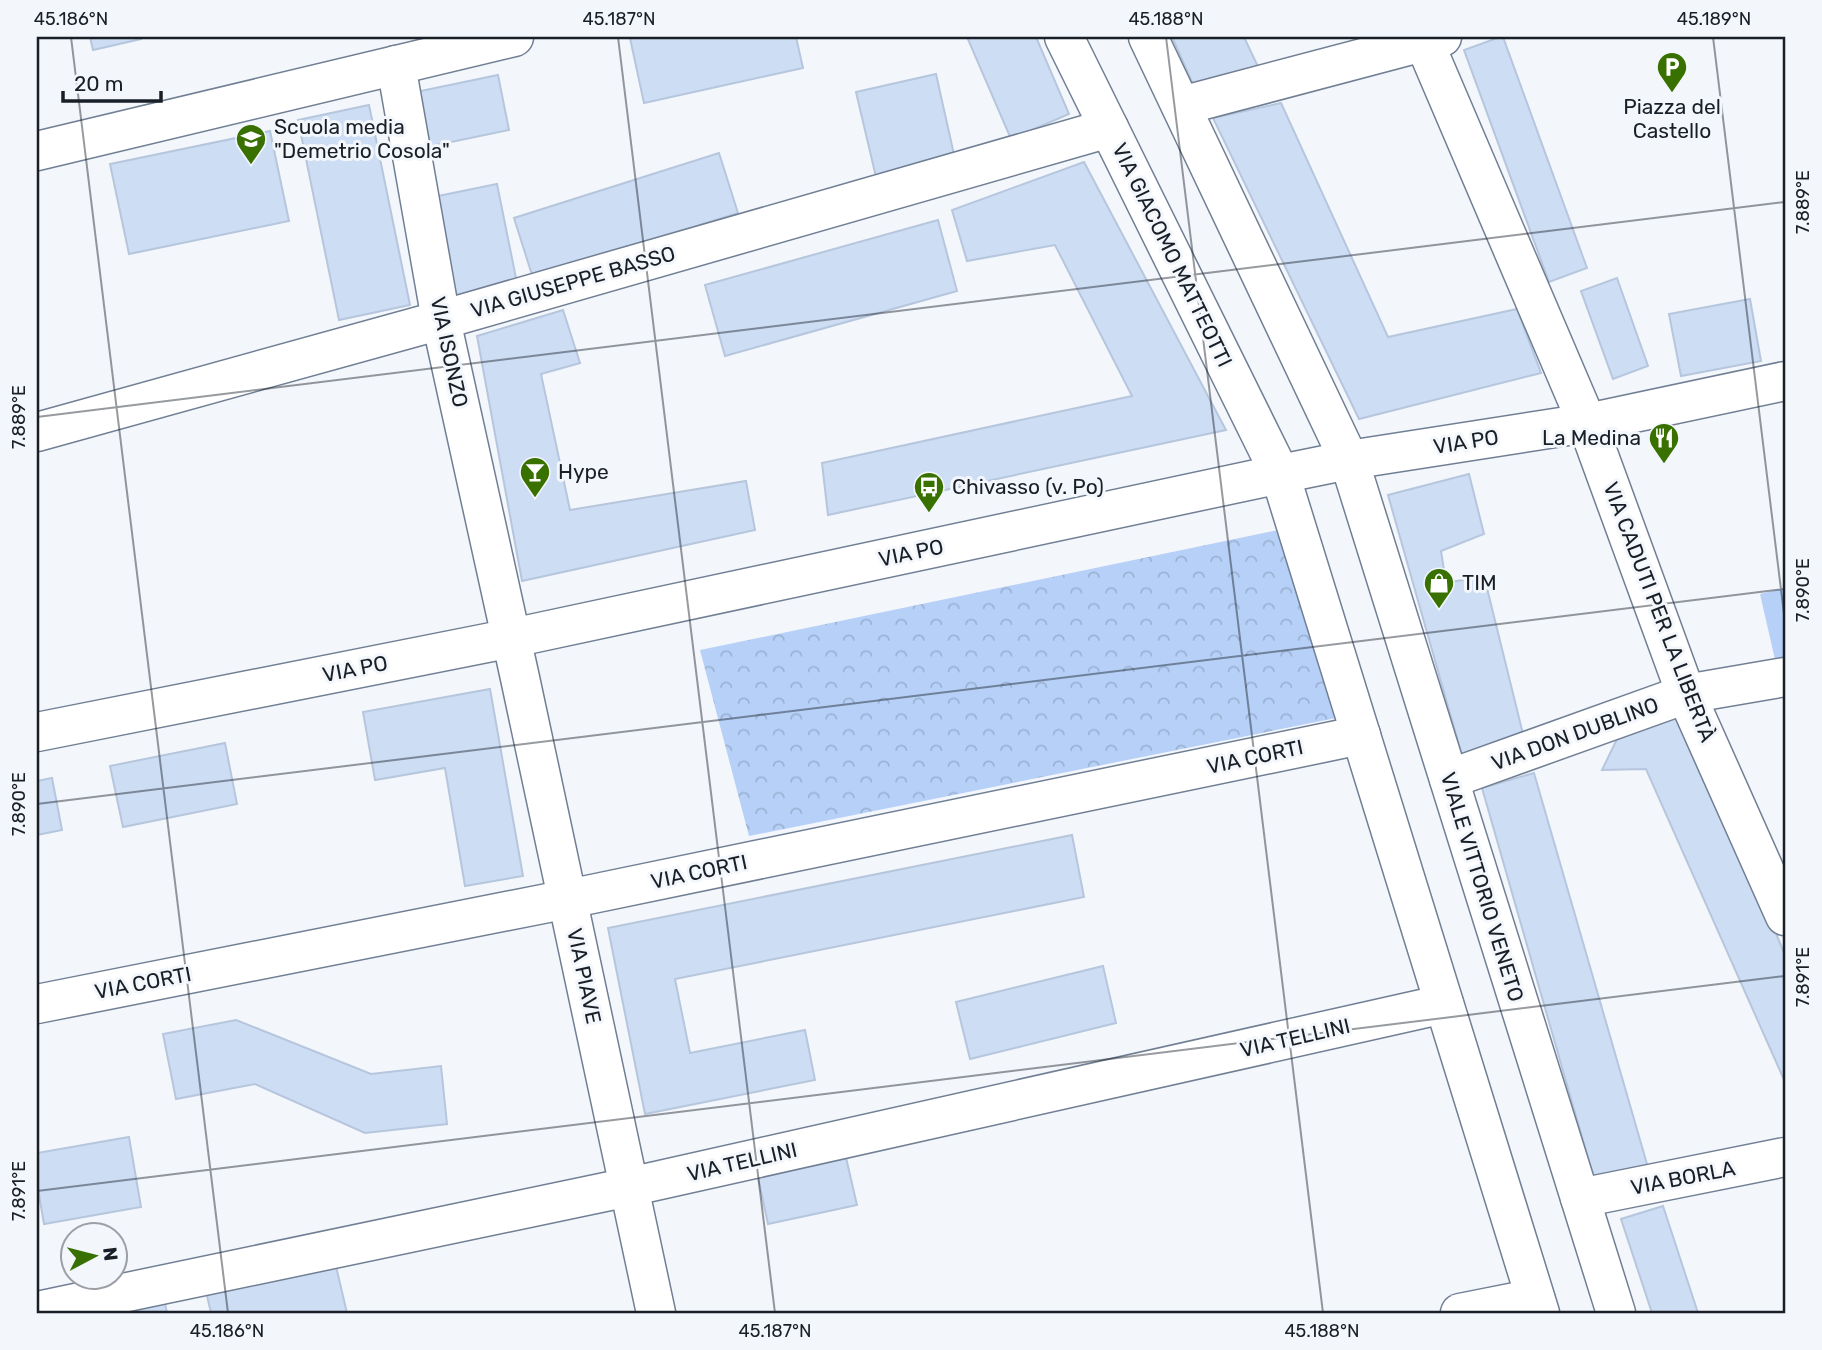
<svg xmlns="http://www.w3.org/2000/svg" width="1822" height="1350" viewBox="0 0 1822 1350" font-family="Rubik,sans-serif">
	<defs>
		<pattern id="park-crowns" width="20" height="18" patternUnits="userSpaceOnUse" patternTransform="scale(1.75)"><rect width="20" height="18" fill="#b6d0f7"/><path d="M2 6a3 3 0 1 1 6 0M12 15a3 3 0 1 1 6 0" fill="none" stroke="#9cb2d4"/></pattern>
	</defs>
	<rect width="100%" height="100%" fill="#f3f6fb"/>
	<polygon fill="#b6d0f7" points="1785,588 1785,661 1776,664 1760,594"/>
	<polygon fill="url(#park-crowns)" points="1288,528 1351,715 749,836 700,650"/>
	<g fill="#cdddf4" stroke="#b6c6dd" stroke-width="2">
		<polygon points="90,37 140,37 141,39 93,50"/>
		<polygon points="637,37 796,37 803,68 644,103 630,38"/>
		<polygon points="967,37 1036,37 1069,114 1011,139"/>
		<polygon points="1172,37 1244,37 1262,75 1197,93"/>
		<polygon points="1500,37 1503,37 1587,268 1549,282 1464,50"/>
		<polygon points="936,74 955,159 876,177 856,92"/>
		<polygon points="498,75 509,130 422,148 411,93"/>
		<polygon points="1281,103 1388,337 1517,309 1541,373 1359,419 1213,118"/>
		<polygon points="369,105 410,305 339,320 298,120"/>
		<polygon points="270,131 289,221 129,254 110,164"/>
		<polygon points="719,153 738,213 533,278 514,218"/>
		<polygon points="1084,162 1226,430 828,515 822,463 1132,396 1055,245 967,261 952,210"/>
		<polygon points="497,184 517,283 453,296 433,197"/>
		<polygon points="938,220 957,291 725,356 705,285"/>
		<polygon points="1617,278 1648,366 1613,379 1581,291"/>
		<polygon points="1750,299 1761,361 1681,376 1669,314"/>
		<polygon points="563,310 580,363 541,374 570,510 746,481 755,530 522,581 477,336"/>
		<polygon points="1469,474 1484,534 1441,551 1446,583 1484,576 1524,738 1463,759 1388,495"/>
		<polygon points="490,689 523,876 465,886 445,768 375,780 363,712"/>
		<polygon points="1684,715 1785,955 1785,1082 1646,769 1602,770 1617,739"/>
		<polygon points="225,743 237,804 123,827 110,766"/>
		<polygon points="1534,773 1649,1171 1596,1186 1482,788"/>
		<polygon points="52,778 62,830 37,835 37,781"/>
		<polygon points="1072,835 1084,897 675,979 690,1053 805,1030 815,1080 645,1114 608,928"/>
		<polygon points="1103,966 1116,1023 970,1059 956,1002"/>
		<polygon points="236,1020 371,1074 441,1066 447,1124 365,1133 255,1084 176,1099 163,1034"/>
		<polygon points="129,1137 141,1207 44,1224 37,1183 37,1153"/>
		<polygon points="844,1149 857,1205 768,1224 756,1168"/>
		<polygon points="1663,1206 1698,1313 1652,1313 1621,1219"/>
		<polygon points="334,1258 347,1313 211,1313 205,1287"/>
		<polygon points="164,1299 167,1313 88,1313"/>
	</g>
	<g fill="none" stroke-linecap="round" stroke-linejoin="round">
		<g stroke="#717f94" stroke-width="41">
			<g id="street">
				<polyline points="1422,37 1587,423 1686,694 1785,916"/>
				<polyline points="396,65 441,320 520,678 656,1313"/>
				<polyline points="1181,106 1442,37"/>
				<polyline points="37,151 514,37"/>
				<polyline points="37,432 441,320 1109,128"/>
				<polyline points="37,732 512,638 1280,474 1349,460 1587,423 1785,381"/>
				<polyline points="1449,779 1686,694 1785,677"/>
				<polyline points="37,1004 568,899 1361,735"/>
				<polyline points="1580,1198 1785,1157"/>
				<polyline points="37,1311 629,1187 1444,1004"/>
				<polyline points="1460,1313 1535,1298"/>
			</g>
		</g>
		<g stroke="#717f94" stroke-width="41">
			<g id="secondary">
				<polyline points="1064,37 1280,474 1540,1313"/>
				<polyline points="1148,37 1349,460 1616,1313"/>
			</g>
		</g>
		<use href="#street" stroke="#fff" stroke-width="38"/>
		<use href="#secondary" stroke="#fff" stroke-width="38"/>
	</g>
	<path fill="none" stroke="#191f27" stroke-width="2" stroke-opacity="0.45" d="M71,37L228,1313M618,37L775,1313M1166,37L1323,1313M1713,37L1785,622M37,417L1785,202M37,804L1785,589M37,1191L1785,976"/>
	<defs>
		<g id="parking-pin" transform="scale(1.575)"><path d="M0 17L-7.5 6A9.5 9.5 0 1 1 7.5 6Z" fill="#387100" stroke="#f3f6fb"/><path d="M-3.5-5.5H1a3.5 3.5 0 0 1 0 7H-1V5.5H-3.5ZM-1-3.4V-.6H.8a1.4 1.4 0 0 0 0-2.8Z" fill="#fff"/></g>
		<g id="school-pin" transform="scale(1.575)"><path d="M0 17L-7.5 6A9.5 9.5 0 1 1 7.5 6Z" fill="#387100" stroke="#f3f6fb"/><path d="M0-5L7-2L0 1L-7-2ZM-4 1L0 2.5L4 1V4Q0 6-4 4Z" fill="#fff"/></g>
		<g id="restaurant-pin" transform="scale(1.575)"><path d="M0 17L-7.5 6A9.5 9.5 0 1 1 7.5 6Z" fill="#387100" stroke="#f3f6fb"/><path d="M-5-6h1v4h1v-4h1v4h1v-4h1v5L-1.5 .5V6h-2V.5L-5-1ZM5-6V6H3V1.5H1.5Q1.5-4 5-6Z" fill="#fff"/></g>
		<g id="bar-pin" transform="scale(1.575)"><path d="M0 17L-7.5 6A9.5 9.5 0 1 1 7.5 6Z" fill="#387100" stroke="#f3f6fb"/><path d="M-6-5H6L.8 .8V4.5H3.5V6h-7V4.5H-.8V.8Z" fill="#fff"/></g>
		<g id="bus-pin" transform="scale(1.575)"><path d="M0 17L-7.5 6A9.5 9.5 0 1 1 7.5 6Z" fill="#387100" stroke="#f3f6fb"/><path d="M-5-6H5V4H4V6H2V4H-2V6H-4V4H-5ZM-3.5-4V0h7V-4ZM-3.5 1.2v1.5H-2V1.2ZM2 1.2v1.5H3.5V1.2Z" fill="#fff"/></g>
		<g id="shop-pin" transform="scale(1.575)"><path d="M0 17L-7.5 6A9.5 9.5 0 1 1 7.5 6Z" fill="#387100" stroke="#f3f6fb"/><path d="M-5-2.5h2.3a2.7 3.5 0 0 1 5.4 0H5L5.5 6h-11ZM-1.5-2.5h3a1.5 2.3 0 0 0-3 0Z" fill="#fff"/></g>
	</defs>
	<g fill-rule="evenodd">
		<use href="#parking-pin" x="1672" y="67"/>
		<use href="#school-pin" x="251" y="139"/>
		<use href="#restaurant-pin" x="1664" y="438"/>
		<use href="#bar-pin" x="535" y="472"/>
		<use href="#bus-pin" x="929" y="487"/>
		<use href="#shop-pin" x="1439" y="583"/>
	</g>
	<g text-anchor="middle" stroke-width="6" stroke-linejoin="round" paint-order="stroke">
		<g font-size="21" fill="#191f27" stroke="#f3f6fb" text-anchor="start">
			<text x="1672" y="114" text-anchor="middle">Piazza del<tspan x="1672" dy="24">Castello</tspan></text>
			<text x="274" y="134">Scuola media<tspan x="274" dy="24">"Demetrio Cosola"</tspan></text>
			<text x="1641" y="445" text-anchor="end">La Medina</text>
			<text x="558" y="479">Hype</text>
			<text x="952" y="494">Chivasso (v. Po)</text>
			<text x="1462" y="590">TIM</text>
		</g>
		<g font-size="21" fill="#191f27" stroke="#f3f6fb">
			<text transform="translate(1172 255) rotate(64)" y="7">VIA GIACOMO MATTEOTTI</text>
			<text transform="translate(573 282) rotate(-16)" y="7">VIA GIUSEPPE BASSO</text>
			<text transform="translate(449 352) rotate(78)" y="7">VIA ISONZO</text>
			<text transform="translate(1466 442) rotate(-9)" y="7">VIA PO</text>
			<text transform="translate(911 553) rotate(-12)" y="7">VIA PO</text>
			<text transform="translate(1659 612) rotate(69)" y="7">VIA CADUTI PER LA LIBERTÀ</text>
			<text transform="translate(355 669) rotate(-11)" y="7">VIA PO</text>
			<text transform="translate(1575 734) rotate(-20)" y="7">VIA DON DUBLINO</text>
			<text transform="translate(1255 757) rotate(-12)" y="7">VIA CORTI</text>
			<text transform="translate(699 872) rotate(-12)" y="7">VIA CORTI</text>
			<text transform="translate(1482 887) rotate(73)" y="7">VIALE VITTORIO VENETO</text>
			<text transform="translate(584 976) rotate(78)" y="7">VIA PIAVE</text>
			<text transform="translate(143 983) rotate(-11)" y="7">VIA CORTI</text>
			<text transform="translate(1295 1038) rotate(-13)" y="7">VIA TELLINI</text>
			<text transform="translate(742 1162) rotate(-13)" y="7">VIA TELLINI</text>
			<text transform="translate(1683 1178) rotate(-11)" y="7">VIA BORLA</text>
		</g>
	</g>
	<rect width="1822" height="1350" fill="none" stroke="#f3f6fb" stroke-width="77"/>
	<g transform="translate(94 1256) rotate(83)"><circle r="33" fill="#f3f6fb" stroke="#9ca0a6" stroke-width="2"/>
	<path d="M0-5L12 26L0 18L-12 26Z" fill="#387100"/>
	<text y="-10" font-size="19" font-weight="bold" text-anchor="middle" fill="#191f27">N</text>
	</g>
	<path d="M63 91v10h98v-10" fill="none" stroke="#191f27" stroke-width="3.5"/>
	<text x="74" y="91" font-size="21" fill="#191f27" stroke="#f3f6fb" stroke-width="5" paint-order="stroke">20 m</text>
	<rect x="38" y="38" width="1746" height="1274" fill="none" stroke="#191f27" stroke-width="2.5"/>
	<g font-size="18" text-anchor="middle" fill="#191f27">
		<text x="71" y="25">45.186°N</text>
		<text x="619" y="25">45.187°N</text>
		<text x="1166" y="25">45.188°N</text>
		<text x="1714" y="25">45.189°N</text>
		<text transform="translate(1803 202) rotate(-90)" y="6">7.889°E</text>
		<text transform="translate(19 417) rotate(-90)" y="6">7.889°E</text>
		<text transform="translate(1803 590) rotate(-90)" y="6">7.890°E</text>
		<text transform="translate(19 804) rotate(-90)" y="6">7.890°E</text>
		<text transform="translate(1803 977) rotate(-90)" y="6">7.891°E</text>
		<text transform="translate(19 1191) rotate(-90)" y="6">7.891°E</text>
		<text x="227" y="1337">45.186°N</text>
		<text x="775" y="1337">45.187°N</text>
		<text x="1322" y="1337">45.188°N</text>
	</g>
</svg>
